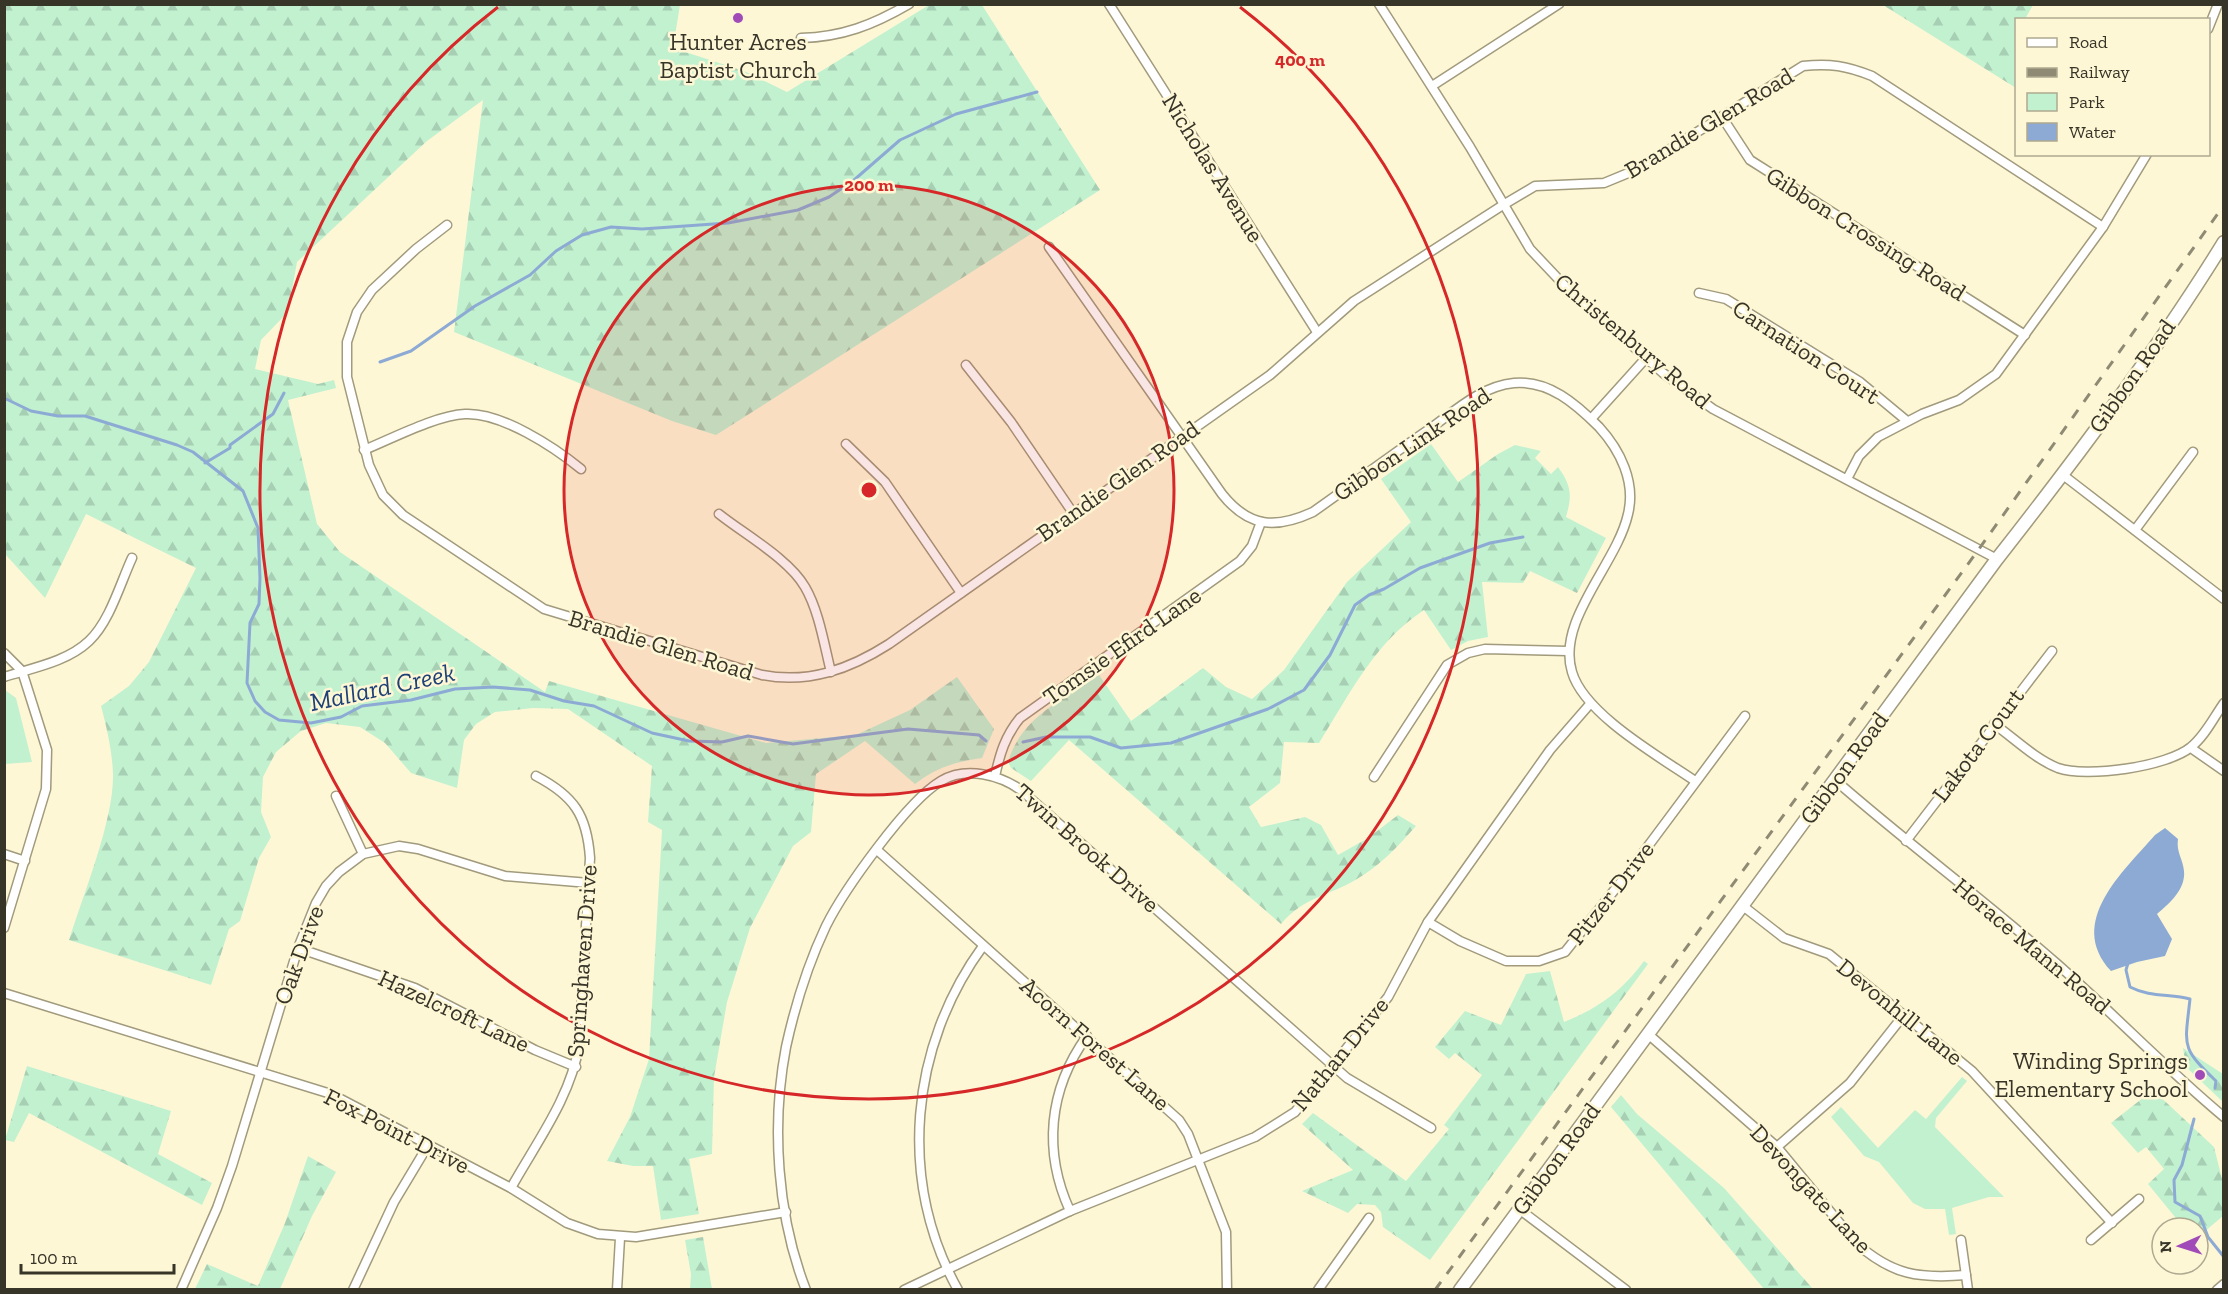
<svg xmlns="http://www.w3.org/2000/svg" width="2228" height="1294" viewBox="0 0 2228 1294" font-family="'Zilla Slab',serif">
	<defs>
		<pattern id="forest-firs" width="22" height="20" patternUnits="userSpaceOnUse" patternTransform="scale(1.5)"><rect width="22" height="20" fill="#c2f1d0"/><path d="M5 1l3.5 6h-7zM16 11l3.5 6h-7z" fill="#a7cfb3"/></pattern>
	</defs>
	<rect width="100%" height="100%" fill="#fef7d6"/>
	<g fill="#c2f1d0">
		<polygon points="5,690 16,698 32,762 5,764"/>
		<polygon points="1962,1077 1967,1081 1936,1118 1935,1127 2004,1197 1989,1197 1952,1208 1956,1234 1949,1235 1945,1209 1925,1209 1913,1203 1879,1162 1864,1156 1831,1117 1841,1107 1878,1148 1915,1110 1926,1119"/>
	</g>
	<g fill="url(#forest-firs)">
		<path d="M5,4L680,5L673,48L744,71L787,92L929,5H982L1100,190L716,435L672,421L454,332L483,100L427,141L297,262L288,312L261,340L255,369L318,384L334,380L336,388L288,400L317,524L340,552L545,692L549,681L766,743L856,735L910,710L957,677L994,729L982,758C955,762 937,767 915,784L865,741L816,774L811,832L793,846L750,928L727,1002L714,1077L712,1154L689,1159L699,1214L661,1220L653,1166H633L607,1161L630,1117L649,1059L662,830L648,822L652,766L568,709L533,708L495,712L476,724L464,740L457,788L411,773L385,743L360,727L326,723L301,731L276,752L263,777L261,812L271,837L259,858L240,921L229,929L211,985L69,940C83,895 114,820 113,774C112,750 107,729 101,706L129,686L149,662L196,568L86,514L45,598L5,554Z"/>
		<polygon points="1883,5 2033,5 2025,19 2016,20 2016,88"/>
		<path d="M1431,444L1458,482L1498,454L1515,445L1541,451L1535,458L1551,474L1558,467C1572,486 1572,496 1566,517L1606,538L1577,593L1530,571L1523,583L1482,582L1488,637L1468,641L1451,650L1424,610C1374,643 1350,694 1319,743L1284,742L1280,783L1249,807L1261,827L1305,817L1321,825L1338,855L1368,838L1398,815L1416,826C1398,846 1380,866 1357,879C1327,897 1305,896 1281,924L1069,740L1031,781L1011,768L1008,762C1021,717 1063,700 1099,675L1131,721L1203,668L1226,687L1252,699L1284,670L1347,582L1411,522L1381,479Z"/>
		<path d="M1644,961L1648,964L1430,1260L1383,1227L1381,1212L1375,1205L1357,1204L1348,1213L1302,1191L1353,1170L1302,1124L1313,1113L1406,1181L1449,1129L1444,1125L1482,1075L1455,1053L1449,1059L1435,1047L1465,1011L1501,1025L1526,974L1550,971L1564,1022C1599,1008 1622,991 1644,961Z"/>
		<polygon points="2183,1048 2223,1074 2223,1102 2186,1067"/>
		<polygon points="27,1066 171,1111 158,1154 212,1183 202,1205 29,1113 14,1142 5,1140"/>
		<polygon points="2153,1090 2214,1147 2223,1183 2223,1216 2198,1237 2198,1228 2184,1228 2148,1184 2164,1169 2146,1147 2138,1153 2111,1123"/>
		<polygon points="1621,1095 1637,1114 1724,1188 1813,1289 1764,1289 1611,1107"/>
		<polygon points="308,1156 336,1172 312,1216 280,1289 195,1289 207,1264 258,1286 285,1223"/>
		<polygon points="703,1237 712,1289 690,1289 691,1274 685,1240"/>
	</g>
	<path fill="#8daad4" d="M2165,828L2178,839C2176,852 2183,859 2184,871C2186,889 2169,904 2157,914L2172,939L2165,956L2137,962L2111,971C2066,922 2123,872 2155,835Z"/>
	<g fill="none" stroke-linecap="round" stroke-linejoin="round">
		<g stroke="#8daad4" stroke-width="3">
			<polyline points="380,362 411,351 475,306 530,275 556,251 582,235 611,227 642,229 728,223 798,210 829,197 854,180 900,140 956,114 1037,92"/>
			<polyline points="4,398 31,411 58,416 85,416 177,445 193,452 243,491 258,528 260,578 259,604 250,623 247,683 255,701 265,712 279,720 311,723 341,717 362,706 411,700 455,689 493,687 530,690 564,701 594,706 652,733 689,741 722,742 748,736 793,744 908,729 979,735 986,741"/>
			<polyline points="205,463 230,448 230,445 273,414 284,393"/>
			<polyline points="1023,742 1046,737 1090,737 1121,748 1171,743 1268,709 1304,690 1330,655 1355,605 1369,595 1384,589 1420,568 1490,543 1523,537"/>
			<path d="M2128,963L2126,970L2130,987C2149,997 2170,994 2190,999C2185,1046 2180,1047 2216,1081L2215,1088"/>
			<polyline points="2194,1119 2182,1165 2174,1180 2175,1202 2200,1216 2208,1237 2224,1257"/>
		</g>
		<g stroke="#a19a7c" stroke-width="11">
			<g id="street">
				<polyline points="1109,4 1317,332"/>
				<polyline points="1379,4 1470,147 1530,249 1565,286 1663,373 1713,409 1997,559"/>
				<polyline points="2208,29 2218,4"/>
				<path d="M801,38C842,37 873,25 909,4"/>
				<polyline points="1432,86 1559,4"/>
				<polyline points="1722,117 1750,160 2025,335"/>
				<path d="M447,225L416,249L372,290L357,312L347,342V377L369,465L383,495L403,515L544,609L762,675C809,684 850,669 889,644L1270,375L1354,301L1503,205L1535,186L1604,183L1638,169L1803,66C1830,63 1847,66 1872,76L2103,227"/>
				<path d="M1049,247L1222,494C1249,528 1276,529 1313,512C1353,484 1391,455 1431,428C1456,410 1482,386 1514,383C1549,380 1576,404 1599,427C1620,450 1636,482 1628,514C1617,564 1556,620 1572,672C1584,714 1660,757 1695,781"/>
				<polyline points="1699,293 1726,299 1860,382 1907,421"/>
				<polyline points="966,365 1011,422 1073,513"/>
				<polyline points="1591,419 1646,358"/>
				<polyline points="846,444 885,482 961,593"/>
				<path d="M364,450C391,439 437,415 465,414C501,412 554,447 581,469"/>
				<polyline points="2063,475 2224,599"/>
				<polyline points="1847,479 1859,456 1878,437 1922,414 1959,400 1996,374 2103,227 2147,154"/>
				<path d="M719,514C744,534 789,559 805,587C819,611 824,644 831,672"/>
				<polyline points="2135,530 2193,452"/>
				<polyline points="4,653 22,671 47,750 46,789 4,928"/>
				<path d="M4,677C32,668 67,662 89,641C110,621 120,584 132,558"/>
				<path d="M1994,724C2014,738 2035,759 2058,768C2086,778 2167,767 2191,747C2205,736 2214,717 2224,703"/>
				<polyline points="2191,748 2224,771"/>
				<path d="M995,776C1000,754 1005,736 1020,718L1240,561L1252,546L1261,522"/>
				<polyline points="1374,777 1447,665 1468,653 1485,649 1568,651"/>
				<path d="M1835,780C1907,843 1984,900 2056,963C2113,1013 2165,1068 2224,1117"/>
				<polyline points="336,796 363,854"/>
				<polyline points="1906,841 2052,651"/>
				<polyline points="877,850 1179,1120 1188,1134 1226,1232 1227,1290"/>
				<polyline points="4,854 25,861"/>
				<polyline points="1743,906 1784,938 1829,954 1972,1071 2112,1223"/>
				<polyline points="1428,922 1460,941 1506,961 1539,961 1565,952 1628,873 1745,716"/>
				<polyline points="298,948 415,988 535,1050 576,1067"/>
				<polyline points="4,993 331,1094 511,1188 567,1223 598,1234 636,1237 786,1212"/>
				<path d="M1648,1034L1777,1147L1856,1243C1892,1275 1919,1279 1966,1275"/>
				<polyline points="1777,1147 1850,1083 1903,1016"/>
				<path d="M511,1188C536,1143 571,1097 579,1045L590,858C587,815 574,796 536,776"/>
				<polyline points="1519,1209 1626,1290"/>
				<path d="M1070,1211C1043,1152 1048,1090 1087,1036"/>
				<polyline points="1961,1240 1968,1290"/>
				<polyline points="2091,1240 2139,1199"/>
				<polyline points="181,1290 217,1208 232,1166 298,948 316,903 326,886 339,872 363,854 399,846 418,849 505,876 589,883"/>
				<polyline points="353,1290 394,1202 427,1147"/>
				<polyline points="617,1290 620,1238"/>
				<path d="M806,1290C777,1216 771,1125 786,1047C795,1006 808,964 826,926C844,890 907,801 941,781C966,766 1001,775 1022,791L1347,1078L1431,1128"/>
				<polyline points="904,1290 1070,1211 1255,1137 1295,1112 1388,997 1428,922 1550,750 1590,704"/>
				<path d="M958,1290C897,1180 910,1046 983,946"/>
				<polyline points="1318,1290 1369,1218"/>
				<polyline points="2217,1290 2224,1284"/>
			</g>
		</g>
		<g stroke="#a19a7c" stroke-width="15">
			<path id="secondary" d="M1460,1290L1997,559C2077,457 2156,352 2224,242"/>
		</g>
		<use href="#street" stroke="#fff" stroke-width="8"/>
		<use href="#secondary" stroke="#fff" stroke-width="12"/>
		<polyline stroke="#8e8a74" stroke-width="3" stroke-dasharray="10 10" stroke-linecap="butt" points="1435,1290 1979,549 2224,205"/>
	</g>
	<circle cx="869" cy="490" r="305" fill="#d62828" fill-opacity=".12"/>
	<g fill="none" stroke="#d62828" stroke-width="3">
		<circle cx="869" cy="490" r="305"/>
		<path d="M1240 7A609 609 0 1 1 498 7"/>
	</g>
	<g fill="#a14bb8" stroke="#fef7d6" stroke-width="2">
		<circle cx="738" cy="18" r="6"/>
		<circle cx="2200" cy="1075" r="6"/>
	</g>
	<g text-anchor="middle" stroke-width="5" stroke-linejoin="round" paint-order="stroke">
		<g font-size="24" fill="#373428" stroke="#fef7d6">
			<text x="738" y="50">Hunter Acres<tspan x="738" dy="28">Baptist Church</tspan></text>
			<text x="2188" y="1069" text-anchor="end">Winding Springs<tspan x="2188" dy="28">Elementary School</tspan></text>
		</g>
		<g font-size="24" fill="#373428" stroke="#fef7d6">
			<text transform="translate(1709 123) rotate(-31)" y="8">Brandie Glen Road</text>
			<text transform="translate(1213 168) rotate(58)" y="8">Nicholas Avenue</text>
			<text transform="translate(1866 234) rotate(32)" y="8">Gibbon Crossing Road</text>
			<text transform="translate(1633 341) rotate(40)" y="8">Christenbury Road</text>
			<text transform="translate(1806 352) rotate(33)" y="8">Carnation Court</text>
			<text transform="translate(2132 376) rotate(-55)" y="8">Gibbon Road</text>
			<text transform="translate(1412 444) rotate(-34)" y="8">Gibbon Link Road</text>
			<text transform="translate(1118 481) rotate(-35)" y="8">Brandie Glen Road</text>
			<text transform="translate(661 645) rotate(17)" y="8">Brandie Glen Road</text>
			<text transform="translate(1122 646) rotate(-35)" y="8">Tomsie Efird Lane</text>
			<text transform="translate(1978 745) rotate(-53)" y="8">Lakota Court</text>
			<text transform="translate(1844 768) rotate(-54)" y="8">Gibbon Road</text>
			<text transform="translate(1087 848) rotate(41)" y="8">Twin Brook Drive</text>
			<text transform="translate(1611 893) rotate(-52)" y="8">Pitzer Drive</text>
			<text transform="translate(2032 946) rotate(40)" y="8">Horace Mann Road</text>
			<text transform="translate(299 955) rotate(-70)" y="8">Oak Drive</text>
			<text transform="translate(582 961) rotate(-86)" y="8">Springhaven Drive</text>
			<text transform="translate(454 1011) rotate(25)" y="8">Hazelcroft Lane</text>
			<text transform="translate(1900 1012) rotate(39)" y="8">Devonhill Lane</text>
			<text transform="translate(1095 1044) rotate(41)" y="8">Acorn Forest Lane</text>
			<text transform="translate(1340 1054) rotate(-51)" y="8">Nathan Drive</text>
			<text transform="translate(397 1131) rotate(27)" y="8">Fox Point Drive</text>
			<text transform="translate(1556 1159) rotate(-54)" y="8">Gibbon Road</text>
			<text transform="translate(1811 1189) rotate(47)" y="8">Devongate Lane</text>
		</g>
		<g font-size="26" font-style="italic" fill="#1d4176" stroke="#fef7d6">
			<text transform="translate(382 687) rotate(-12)" y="9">Mallard Creek</text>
		</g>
	</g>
	<circle cx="869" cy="490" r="9" fill="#d62828" stroke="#fef7d6" stroke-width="3"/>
	<g font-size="18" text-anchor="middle" font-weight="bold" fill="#d62828" stroke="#fef7d6" stroke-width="5" stroke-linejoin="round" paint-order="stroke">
		<text x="1300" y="66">400 m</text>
		<text x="869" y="191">200 m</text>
	</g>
	<rect width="2228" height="1294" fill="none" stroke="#373428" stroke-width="12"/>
	<rect x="2015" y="18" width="195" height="138" fill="#fef7d6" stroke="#aea990" stroke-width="1.5"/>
	<rect x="2027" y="38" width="30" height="9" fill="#ffffff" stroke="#aea990" stroke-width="1.5"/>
	<text x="2069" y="48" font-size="18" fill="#373428">Road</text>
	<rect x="2027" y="68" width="30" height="9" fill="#8e8a74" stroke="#aea990" stroke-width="1.5"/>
	<text x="2069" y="78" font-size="18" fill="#373428">Railway</text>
	<rect x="2027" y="93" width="30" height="18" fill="#c2f1d0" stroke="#aea990" stroke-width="1.5"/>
	<text x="2069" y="108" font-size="18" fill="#373428">Park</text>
	<rect x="2027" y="123" width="30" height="18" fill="#8daad4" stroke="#aea990" stroke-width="1.5"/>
	<text x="2069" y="138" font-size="18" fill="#373428">Water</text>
	<g transform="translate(2180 1246) rotate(267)"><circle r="28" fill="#fef7d6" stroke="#aea990" stroke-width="1.5"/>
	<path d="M0-4.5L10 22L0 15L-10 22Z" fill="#a14bb8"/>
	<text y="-9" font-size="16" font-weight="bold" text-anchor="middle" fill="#373428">N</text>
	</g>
	<path d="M21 1264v9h153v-9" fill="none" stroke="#373428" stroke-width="3"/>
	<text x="30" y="1264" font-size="18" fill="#373428" stroke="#fef7d6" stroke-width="4.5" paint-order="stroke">100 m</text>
</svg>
